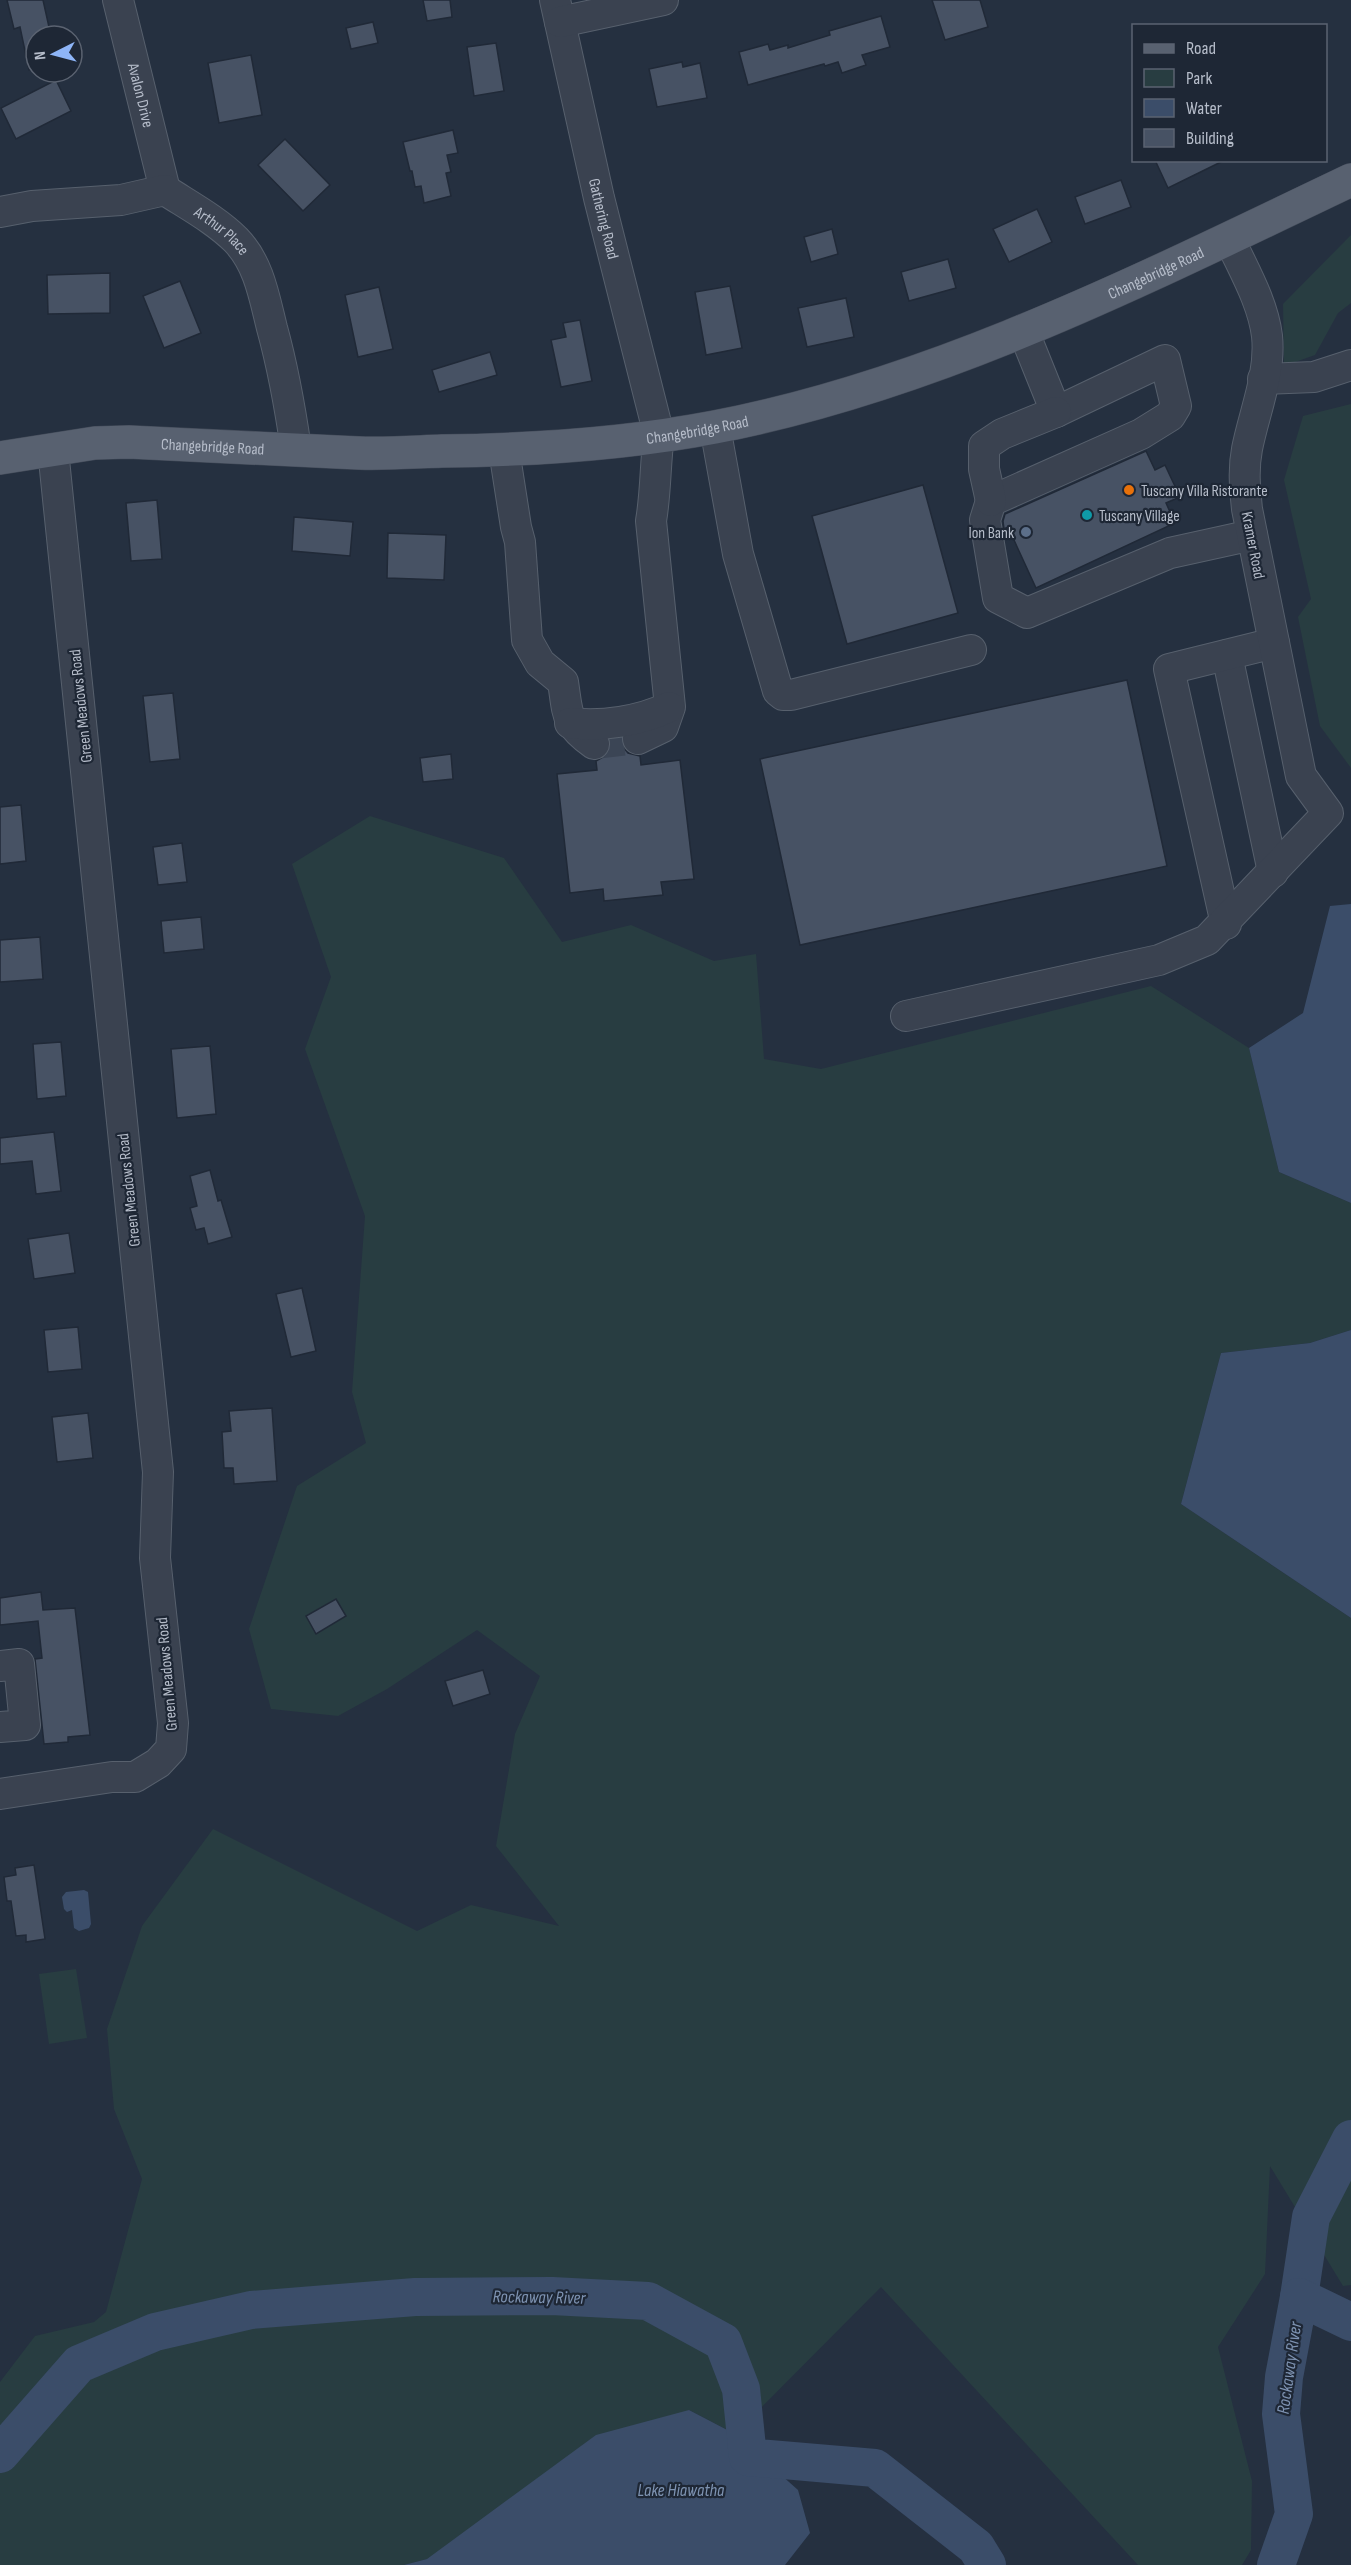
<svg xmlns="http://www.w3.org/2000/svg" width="1351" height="2565" viewBox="0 0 1351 2565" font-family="'Sofia Sans Condensed',sans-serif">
	<rect width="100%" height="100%" fill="#253040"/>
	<g fill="#283d41">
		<polygon points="1351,235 1351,303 1338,313 1315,355 1284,366 1283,304"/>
		<polygon points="1351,404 1351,768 1320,726 1298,617 1311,599 1284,480 1303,416"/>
		<polygon points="370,816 504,858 562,942 631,925 714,961 756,954 764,1059 821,1069 1151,986 1249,1048 1279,1172 1351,1203 1351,1330 1310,1343 1221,1353 1181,1504 1351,1618 1351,2285 1343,2286 1270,2166 1265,2274 1218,2347 1252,2481 1251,2550 1242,2565 1138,2565 881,2287 735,2434 689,2410 427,2559 404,2565 0,2565 0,2382 35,2336 94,2322 106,2312 142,2179 114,2109 107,2029 142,1926 213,1829 417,1931 471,1905 559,1926 496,1846 515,1734 540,1676 477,1630 387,1689 338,1716 271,1709 249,1629 297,1486 366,1443 352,1392 365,1216 305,1049 331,977 292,864"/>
		<polygon points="76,1969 87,2038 49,2044 39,1974"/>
	</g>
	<g fill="#3b4d69">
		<polygon points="1351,904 1351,1203 1279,1172 1249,1048 1303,1013 1330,906"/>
		<polygon points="1351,1330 1351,1618 1181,1504 1221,1353 1310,1343"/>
		<polygon points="84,1890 88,1892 91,1924 89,1928 79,1931 74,1928 72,1910 67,1912 64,1909 62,1897 66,1892"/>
		<polygon points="689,2410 735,2434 798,2490 810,2533 785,2565 404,2565 427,2559 596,2435"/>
	</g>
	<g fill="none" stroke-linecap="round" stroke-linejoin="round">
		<g stroke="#3b4d69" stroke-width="38">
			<polyline points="1299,2297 1311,2217 1351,2139"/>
			<polyline points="0,2454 79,2364 155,2332 251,2310 415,2297 552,2296 648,2301 723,2342 741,2389 748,2457 875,2468 976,2547 987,2565"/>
			<polyline points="1276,2565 1294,2514 1281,2414 1284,2377 1299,2297 1351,2322"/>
		</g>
	</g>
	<g fill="#475264" stroke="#202937" stroke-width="1.5">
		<polygon points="7,0 43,0 51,36 36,36 36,69 29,70 20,27 14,29"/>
		<polygon points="423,0 450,0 452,17 427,21"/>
		<polygon points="932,0 980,0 988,27 945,40"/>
		<polygon points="881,16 890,47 862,55 866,65 842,73 838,62 825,66 824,64 748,85 739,52 768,44 770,50 788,45 788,48 830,35 829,31"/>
		<polygon points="373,22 378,43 351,49 346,28"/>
		<polygon points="496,43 504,91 474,96 467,47"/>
		<polygon points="251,55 262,115 219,123 208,63"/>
		<polygon points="682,62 683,67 700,63 707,98 657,107 649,69"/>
		<polygon points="56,80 71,111 16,139 1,108"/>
		<polygon points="453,130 458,153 447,155 451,172 446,173 451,196 424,203 421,186 415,187 412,171 410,171 403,142"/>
		<polygon points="285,139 330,185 303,211 258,165"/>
		<polygon points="1155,160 1225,160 1168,188"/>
		<polygon points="1121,180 1131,207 1085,224 1075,197"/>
		<polygon points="1037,209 1052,242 1009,262 993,229"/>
		<polygon points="832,229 838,254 811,262 804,237"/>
		<polygon points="948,259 956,288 909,301 901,272"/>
		<polygon points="110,273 110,313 48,314 47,275"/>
		<polygon points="180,281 201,333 164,348 143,296"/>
		<polygon points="730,286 742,348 706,355 695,292"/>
		<polygon points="379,287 393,349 358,357 345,295"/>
		<polygon points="846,298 854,337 807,347 798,308"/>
		<polygon points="580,320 592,381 561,387 551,340 566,337 563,323"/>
		<polygon points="490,352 497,375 439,392 432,370"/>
		<polygon points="1146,451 1155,470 1165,465 1180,497 1166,503 1175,523 1036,588 1008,527 1004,529 1003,521 1005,514"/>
		<polygon points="923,485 958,613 847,644 812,516"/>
		<polygon points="157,500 162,559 131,561 126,503"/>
		<polygon points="294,517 353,522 350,556 292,551"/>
		<polygon points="388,533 446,535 444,580 387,578"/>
		<polygon points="1127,680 1167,866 800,945 760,759"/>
		<polygon points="173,693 180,759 150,762 143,696"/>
		<polygon points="621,739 623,747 628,753 640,756 641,765 680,760 694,879 661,882 663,895 604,901 603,889 570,893 557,774 597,770 596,761 608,754 610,740"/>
		<polygon points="451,754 453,779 423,782 420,758"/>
		<polygon points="21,805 26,861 0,864 0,807"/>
		<polygon points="182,843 187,882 158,885 153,847"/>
		<polygon points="201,917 204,949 164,953 161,921"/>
		<polygon points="40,937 43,979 0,982 0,940"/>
		<polygon points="61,1042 66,1096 37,1099 33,1044"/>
		<polygon points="210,1046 216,1114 177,1118 171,1049"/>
		<polygon points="54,1132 61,1191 36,1194 32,1161 0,1164 0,1138"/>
		<polygon points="210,1170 218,1201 221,1200 232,1237 208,1244 204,1228 196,1230 190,1208 197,1206 190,1176"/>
		<polygon points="69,1233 75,1273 34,1279 28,1239"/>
		<polygon points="302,1288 316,1351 291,1357 276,1294"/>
		<polygon points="78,1327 82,1369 48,1372 44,1330"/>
		<polygon points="272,1408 277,1481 234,1484 233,1468 224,1468 222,1432 231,1431 229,1411"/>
		<polygon points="88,1413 93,1458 57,1462 52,1417"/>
		<polygon points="41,1592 43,1610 75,1608 90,1735 68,1737 68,1742 44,1744 35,1659 42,1658 38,1621 0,1625 0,1598"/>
		<polygon points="336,1599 346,1616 316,1634 306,1616"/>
		<polygon points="483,1670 490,1694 453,1706 445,1681"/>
		<polygon points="34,1865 45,1939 26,1942 26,1935 16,1936 11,1901 7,1901 4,1877 16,1875 15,1868"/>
	</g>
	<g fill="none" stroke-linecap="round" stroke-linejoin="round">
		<polyline stroke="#3b4555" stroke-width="30" stroke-dasharray="30 15" stroke-linecap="butt" points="594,744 638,739"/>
		<g stroke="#57606d" stroke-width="32">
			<g id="minor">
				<path id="s1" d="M118,0L165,190"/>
				<path id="s2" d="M555,0L599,198L659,435C655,464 656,492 651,521L670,707L663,727L638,739"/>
				<polyline points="560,22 663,0"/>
				<path id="s3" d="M0,212L32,206L121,200L165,190C188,205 216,220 236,240C259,264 264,296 272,328C283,368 290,407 296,449"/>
				<polyline points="1023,330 1056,412 1165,360 1176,406 1170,416 1141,434 991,501 985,520 998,598 1027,613 1170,553 1252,535"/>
				<polyline points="1263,379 1314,377 1351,365"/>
				<polyline points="715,427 738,554 778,691 783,695 791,695 971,650"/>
				<path d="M504,450L516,527L520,542L527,640L540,663L563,682C568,714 565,724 594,744"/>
				<polyline points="991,501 984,469 984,446 1002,434 1056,412"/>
				<polyline points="1227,655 1273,872"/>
				<path d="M570,723C601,727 641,721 669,707"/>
				<polyline points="1226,924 1169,669 1274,643"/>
				<path d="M906,1016L1159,960L1207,940L1328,813L1301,776L1247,509C1245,489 1243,470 1247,449C1254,413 1271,374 1267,336C1263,302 1243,269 1229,238"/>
				<polyline points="0,1666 19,1664 25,1725 0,1727"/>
				<polyline points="0,1794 112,1777 135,1777 158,1763 171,1749 173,1723 155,1558 158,1472 53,450"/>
			</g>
		</g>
		<g stroke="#434b59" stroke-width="34">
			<g id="major">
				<path id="s4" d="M0,458L95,443L129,442C205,445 282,450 359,453C386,454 414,452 442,451C533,450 626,444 715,427C938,384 1147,277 1351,180"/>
			</g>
		</g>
		<use href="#minor" stroke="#3a4250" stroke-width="30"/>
		<use href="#major" stroke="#586170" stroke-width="33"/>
	</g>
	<circle fill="#e8710a" stroke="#1e2735" stroke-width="2" cx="1129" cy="490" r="6"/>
	<circle fill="#0f9aa8" stroke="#1e2735" stroke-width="2" cx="1087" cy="515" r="6"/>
	<circle fill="#5c6f8a" stroke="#1e2735" stroke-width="2" cx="1026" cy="532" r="6"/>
	<g text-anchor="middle" stroke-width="4.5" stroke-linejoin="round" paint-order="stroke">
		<g font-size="16" fill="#b6bdca" stroke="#1e2735">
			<text dy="6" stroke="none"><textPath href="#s1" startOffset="98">Avalon Drive</textPath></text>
			<text dy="6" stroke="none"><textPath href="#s2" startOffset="224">Gathering Road</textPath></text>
			<text dy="6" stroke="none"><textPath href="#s3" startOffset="237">Arthur Place</textPath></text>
			<text dy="6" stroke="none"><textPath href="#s4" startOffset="1186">Changebridge Road</textPath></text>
			<text dy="6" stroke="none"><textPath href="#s4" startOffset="700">Changebridge Road</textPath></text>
			<text dy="6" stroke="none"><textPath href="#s4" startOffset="214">Changebridge Road</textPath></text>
			<text transform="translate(1254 545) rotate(79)" y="6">Kramer Road</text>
			<text transform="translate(80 706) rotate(-96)" y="6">Green Meadows Road</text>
			<text transform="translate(128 1190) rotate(-96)" y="6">Green Meadows Road</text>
			<text transform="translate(166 1674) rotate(-95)" y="6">Green Meadows Road</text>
		</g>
		<g font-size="16" fill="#b6bdca" stroke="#1e2735" text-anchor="start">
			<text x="1141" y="496">Tuscany Villa Ristorante</text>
			<text x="1099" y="521">Tuscany Village</text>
			<text x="1014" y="538" text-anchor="end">Ion Bank</text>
		</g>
		<g font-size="18" font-style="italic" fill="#7e93b2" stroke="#1e2735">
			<text transform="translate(539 2297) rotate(1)" y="6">Rockaway River</text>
			<text transform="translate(1289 2368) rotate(-82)" y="6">Rockaway River</text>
			<text x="681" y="2496">Lake Hiawatha</text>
		</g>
	</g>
	<rect x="1132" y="24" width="195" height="138" fill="#1e2735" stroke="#5b6371" stroke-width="1.5"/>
	<rect x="1144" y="44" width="30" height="9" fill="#586170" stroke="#5b6371" stroke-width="1.5"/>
	<text x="1186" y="54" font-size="18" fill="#b6bdca">Road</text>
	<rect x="1144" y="69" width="30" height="18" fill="#283d41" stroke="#5b6371" stroke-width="1.5"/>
	<text x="1186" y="84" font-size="18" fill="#b6bdca">Park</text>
	<rect x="1144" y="99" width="30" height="18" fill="#3b4d69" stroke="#5b6371" stroke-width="1.5"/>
	<text x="1186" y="114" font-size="18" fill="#b6bdca">Water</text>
	<rect x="1144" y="129" width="30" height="18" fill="#475264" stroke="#5b6371" stroke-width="1.5"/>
	<text x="1186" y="144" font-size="18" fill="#b6bdca">Building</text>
	<g transform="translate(54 54) rotate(264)"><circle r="28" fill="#1e2735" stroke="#5b6371" stroke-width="1.5"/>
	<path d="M0-4.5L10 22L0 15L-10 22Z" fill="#8eb5f7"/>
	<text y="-9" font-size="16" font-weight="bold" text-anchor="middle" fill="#b6bdca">N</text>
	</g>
</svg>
